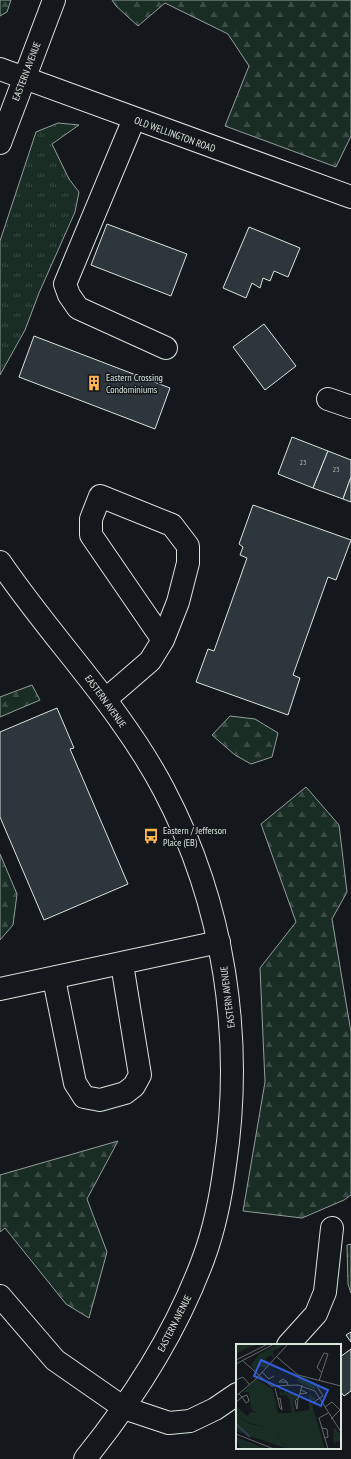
<svg xmlns="http://www.w3.org/2000/svg" width="351" height="1459" viewBox="0 0 351 1459" font-family="'PT Sans Narrow',sans-serif">
	<defs>
		<pattern id="grass-tufts" width="24" height="20" patternUnits="userSpaceOnUse"><rect width="24" height="20" fill="#1a2d24"/><path d="M3 7l-1-3M5 7V3M7 7l1-3M15 17l-1-3M17 17v-4M19 17l1-3" fill="none" stroke="#3b4b43"/></pattern>
		<pattern id="forest-firs" width="22" height="20" patternUnits="userSpaceOnUse"><rect width="22" height="20" fill="#1a2d24"/><path d="M5 1l3.5 6h-7zM16 11l3.5 6h-7z" fill="#3b4b43"/></pattern>
	</defs>
	<rect width="100%" height="100%" fill="#14181c"/>
	<polygon fill="url(#grass-tufts)" stroke="#939e99" points="58,123 79,125 52,144 69,179 79,192 75,212 39,293 25,330 0,375 0,241 36,132"/>
	<g fill="url(#forest-firs)" stroke="#939e99">
		<polygon points="0,0 11,0 7,12 0,16"/>
		<polygon points="112,0 351,0 351,136 336,167 225,126 249,66 228,34 165,3 138,26 116,6"/>
		<polygon points="32,685 40,700 0,717 0,697"/>
		<polygon points="230,716 255,719 278,733 272,757 251,764 235,755 212,735"/>
		<polygon points="306,787 339,825 347,892 332,919 351,1032 351,1195 344,1200 302,1218 243,1211 265,1082 260,968 296,922 261,824"/>
		<polygon points="0,854 17,894 13,925 0,940"/>
		<polygon points="118,1141 87,1199 107,1252 89,1318 66,1304 5,1228 0,1232 0,1175"/>
		<polygon points="351,1244 351,1293 348,1284 347,1245"/>
	</g>
	<g fill="#2c363c" stroke="#d8e6dc">
		<polygon points="107,224 187,254 171,296 91,265"/>
		<polygon points="249,227 300,248 288,277 274,271 270,281 263,278 260,288 252,283 246,298 223,288"/>
		<polygon points="264,324 296,366 265,390 233,347"/>
		<polygon points="34,336 170,388 155,429 19,377"/>
		<polygon points="292,437 328,451 313,488 278,474"/>
		<polygon points="328,451 351,460 351,477 343,499 313,488"/>
		<polygon points="351,477 351,502 343,499"/>
		<polygon points="253,505 351,540 336,580 328,577 293,675 300,678 288,715 196,682 208,649 214,651 247,558 240,555 243,547 239,544"/>
		<polygon points="57,708 74,748 70,749 128,884 44,920 0,817 0,732"/>
		<polygon points="351,1332 351,1342 346,1335"/>
		<polygon points="351,1349 351,1391 344,1396 340,1391 340,1357"/>
	</g>
	<g fill="none" stroke-linecap="round" stroke-linejoin="round">
		<g stroke="#d8e6dc" stroke-width="24">
			<g id="minor">
				<polyline points="0,69 351,197"/>
				<polyline points="134,119 65,284 69,295 78,308 166,348"/>
				<polyline points="0,143 54,0"/>
				<polyline points="328,399 351,407"/>
				<path d="M0,562C53,640 120,706 164,790C224,904 244,1037 225,1165C221,1196 215,1227 204,1257C177,1331 134,1398 85,1459"/>
				<polyline points="106,699 150,661 163,640 91,535 91,519 100,496 172,525 188,546 188,563 178,602 163,640"/>
				<polyline points="54,979 75,1083 84,1097 100,1100 125,1093 134,1086 140,1075 122,964"/>
				<polyline points="0,989 219,942"/>
				<polyline points="0,1296 55,1360 124,1408 169,1423 190,1421 215,1409 237,1394"/>
				<polyline points="288,1345 316,1314 325,1292 332,1228"/>
			</g>
		</g>
		<use href="#minor" stroke="#14181c" stroke-width="22"/>
	</g>
	<defs>
		<g id="building-bare" transform="scale(1.2)"><path d="M-4-6H4V6H1V3H-1V6H-4ZM-2.5-4.3h1.7v1.8h-1.7ZM.8-4.3h1.7v1.8H.8ZM-2.5-1h1.7V.8h-1.7ZM.8-1h1.7V.8H.8Z" fill="#ffb74d" stroke="#14181c" stroke-width="2.5" paint-order="stroke"/></g>
		<g id="bus-bare" transform="scale(1.2)"><path d="M-5-6H5V4H4V6H2V4H-2V6H-4V4H-5ZM-3.5-4V0h7V-4ZM-3.5 1.2v1.5H-2V1.2ZM2 1.2v1.5H3.5V1.2Z" fill="#ffb74d" stroke="#14181c" stroke-width="2.5" paint-order="stroke"/></g>
	</defs>
	<g fill-rule="evenodd">
		<use href="#building-bare" x="94" y="383"/>
		<use href="#bus-bare" x="151" y="836"/>
	</g>
	<g text-anchor="middle" stroke-width="3" stroke-linejoin="round" paint-order="stroke">
		<g font-size="8" fill="#adbab4">
			<text x="303" y="465">23</text>
			<text x="336" y="472">23</text>
		</g>
		<g font-size="10" fill="#d8e6dc" stroke="#14181c">
			<text transform="translate(26 71) rotate(-69)" y="4">EASTERN AVENUE</text>
			<text transform="translate(175 134) rotate(20)" y="4">OLD WELLINGTON ROAD</text>
			<text transform="translate(106 701) rotate(54)" y="4">EASTERN AVENUE</text>
			<text transform="translate(227 997) rotate(-97)" y="4">EASTERN AVENUE</text>
			<text transform="translate(174 1323) rotate(-63)" y="4">EASTERN AVENUE</text>
		</g>
		<g font-size="10" fill="#d8e6dc" stroke="#14181c" text-anchor="start">
			<text x="106" y="381">Eastern Crossing<tspan x="106" dy="12">Condominiums</tspan></text>
			<text x="163" y="834">Eastern / Jefferson<tspan x="163" dy="12">Place (EB)</tspan></text>
		</g>
	</g>
	<g transform="translate(236 1344)">
		<rect width="105" height="105" fill="#14181c"/>
		<path d="M0,0H26L13,3L0,10ZM42,0H50L37,7L38,15L35,11L29,15L33,20L29,24L25,22L19,27L15,22L23,10ZM63,33L80,39L79,46L61,37ZM21,35L37,46L42,69H56L53,54L50,51H44L43,45L47,49L51,45V49L61,50L62,53L57,57L59,68L73,66V50L80,55L75,57L89,105H52L42,92L31,83L14,79L0,72V62L11,72L15,68L21,69L15,65L13,48H7ZM98,83L105,91V97L99,98V103L97,94Z" fill="#1a2d24"/>
		<path d="M0,72L14,80L35,84L52,105L0,87ZM0,93L31,105H8L3,103Z" fill="#1a2d24"/>
		<path fill="none" stroke="#2f3f4d" stroke-width="2" d="M0,80L14,93"/>
		<path fill="none" stroke="#626a69" stroke-width="1" d="M41,13L62,31L105,42M0,16L32,0M7,17L35,42L62,41L79,47L105,88M0,20L38,0M26,28L33,35L38,32M0,36L7,33L14,41M83,37L92,10L88,9L81,23L85,28M51,38L47,35L43,38H51L52,41M39,44L44,64L46,66L44,54L42,55M64,50L71,49L65,46M0,52L19,36L52,0M62,54L61,65L59,57L63,53L66,41M0,58L6,53L10,59L13,57L11,51L6,53L3,50M76,59L87,52L81,42M89,63L96,58L104,66L95,75M86,84L91,85L92,93L89,94M0,90L38,105M92,105L83,74L92,69"/>
		<path fill="#305dd8" fill-opacity="0.15" stroke="#305dd8" stroke-width="2" d="M25,16L92,46L85,62L18,32Z"/>
		<rect width="105" height="105" fill="none" stroke="#d8e6dc" stroke-width="2"/>
	</g>
</svg>
